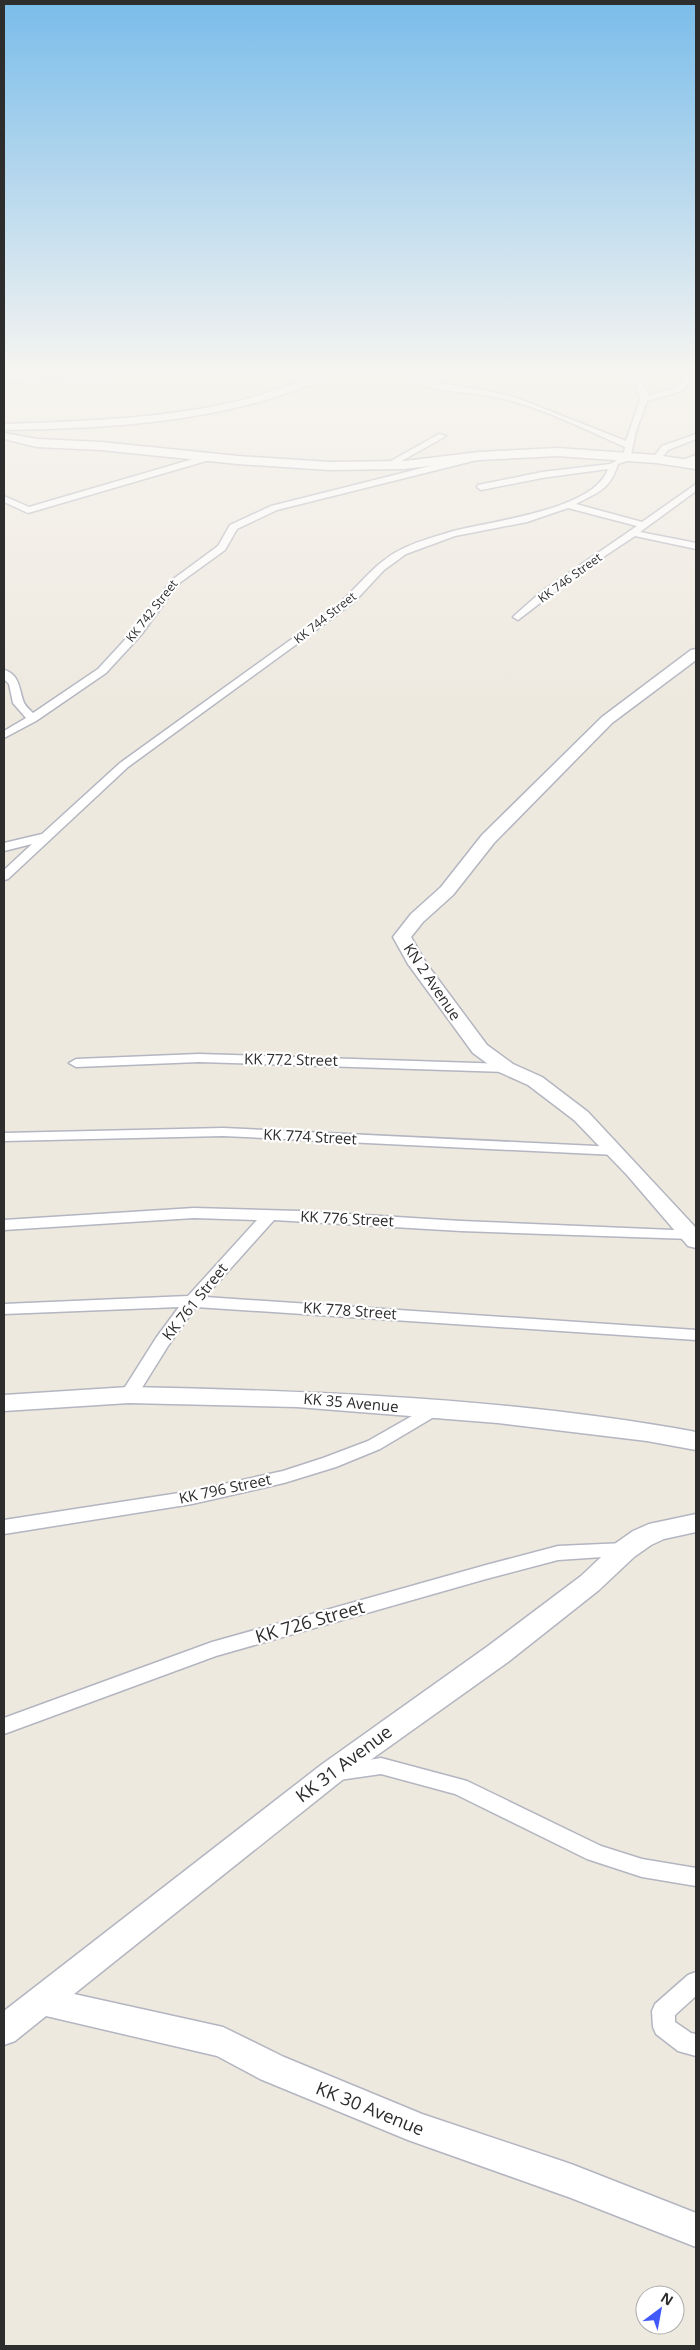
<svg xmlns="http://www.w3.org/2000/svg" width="700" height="2350" viewBox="0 0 700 2350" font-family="'Open Sans',sans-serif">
	<rect width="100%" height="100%" fill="#eee9df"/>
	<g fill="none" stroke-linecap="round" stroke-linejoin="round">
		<polyline stroke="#74c7ee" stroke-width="2.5" points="4,383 126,376"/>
		<g stroke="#b3b5c0" stroke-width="3">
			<g id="street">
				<path d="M408,376H417L430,382L488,391L517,398L626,441L640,400L637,386L623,376C637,376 645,382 648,396L676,387L683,380L681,376H689L691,380L682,391L647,401L636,431L630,460L618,464C610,490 598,492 576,504L642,522L696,484V491L640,532L696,543V549L635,536L579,573L518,620L513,617L515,615L541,592L637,526L568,508L527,522L455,536L406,554L384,570L357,599L338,614L128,767L8,879L4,880V870L32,844L4,851V843L42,834L120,763L332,610C354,592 375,562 400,550C415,542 434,537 450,532C488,521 594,511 608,469L542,478L481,490L477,487L478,485L542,472L610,464L623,457L625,447C581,428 536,404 489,396C467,392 424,392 408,376Z"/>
				<polygon points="439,434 446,436 389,468 382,466"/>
				<polygon points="696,434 696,439 668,450 659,461 652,459 662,446"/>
				<polygon points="210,454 214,457 213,459 28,513 4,502 4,496 29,507"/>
				<path d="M474,455L478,458L477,460L277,510L237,529L225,550L178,584L141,635L106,673L36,721L4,738V731L26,718L13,703L9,684L4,679V670C19,674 19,688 23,700C24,705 29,709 33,713L98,669L133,631L172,580L218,546L230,525L271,506Z"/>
				<polygon points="696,455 696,461 681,465 677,462"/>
				<polygon points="199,1054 506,1064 513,1068 506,1072 199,1062 76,1067 69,1063 76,1059"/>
				<polygon points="223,1128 616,1147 623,1151 616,1155 223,1136 4,1141 4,1133"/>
				<polygon points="194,1208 300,1211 461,1221 696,1231 696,1237 691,1239 461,1231 274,1220 205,1297 696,1330 696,1340 196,1307 168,1346 135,1399 129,1401 123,1399 120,1395 156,1338 179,1307 4,1314 4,1304 188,1296 257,1220 194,1218 4,1230 4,1220"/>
				<polygon points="433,1404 439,1406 442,1410 439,1414 380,1449 336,1467 284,1483 192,1504 4,1534 4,1520 192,1491 283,1471 323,1458 368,1441"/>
				<polygon points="625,1543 632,1545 634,1550 632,1555 558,1560 486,1579 216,1656 4,1734 4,1718 212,1642 486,1565 558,1546"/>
				<polygon points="381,1758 467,1781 601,1846 642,1859 696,1868 696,1886 642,1877 587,1859 455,1794 381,1774 339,1780 332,1778 329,1772 332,1766"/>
				<polygon points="696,1972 696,1996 675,2015 675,2022 691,2033 696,2034 696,2056 678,2051 656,2034 653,2027 652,2011 655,2004 688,1975"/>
			</g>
		</g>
		<g stroke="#b3b5c0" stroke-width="3">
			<g id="secondary">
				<path d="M314,376H330C324,383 309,385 299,389C206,423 102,429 4,430V424C86,421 170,419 250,398C272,392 293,383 314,376Z"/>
				<polygon points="4,433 37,439 101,442 238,456 329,462 404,461 479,452 558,448 656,455 696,461 696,469 656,463 558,456 479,460 404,469 329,470 238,464 101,450 37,447 4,439"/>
				<polygon points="696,649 696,660 612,723 494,843 453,895 423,922 411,937 426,963 487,1045 513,1064 542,1077 588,1112 696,1228 696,1248 688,1246 627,1175 574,1120 528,1085 499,1072 473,1053 408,964 393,937 411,914 441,887 482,835 602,717 691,650"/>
				<path d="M129,1387C318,1391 510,1398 696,1432V1450L647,1441L498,1423L297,1407L129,1403L4,1411V1395Z"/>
				<polygon points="696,1514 696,1532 664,1539 651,1545 634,1557 599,1590 508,1662 341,1781 74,1994 223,2027 284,2057 422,2114 571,2164 696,2213 696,2247 571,2198 408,2140 260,2079 217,2056 46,2016 15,2041 4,2045 4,2011 321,1765 488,1646 581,1576 616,1543 633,1531 649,1524"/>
			</g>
		</g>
		<use href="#street" fill="#fff" fill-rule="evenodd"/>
		<use href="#secondary" fill="#fff" fill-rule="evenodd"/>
	</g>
	<linearGradient id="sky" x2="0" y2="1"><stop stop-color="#79bcea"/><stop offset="0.53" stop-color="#f7f5f1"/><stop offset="1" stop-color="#f7f5f1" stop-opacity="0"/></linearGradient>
	<rect width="700" height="705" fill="url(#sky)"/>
	<g text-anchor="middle" stroke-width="4.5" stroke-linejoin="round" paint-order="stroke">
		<g font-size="12" fill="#2d2d2d" stroke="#fff">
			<text transform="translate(570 578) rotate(-36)" y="4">KK 746 Street</text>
			<text transform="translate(152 611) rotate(-52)" y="4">KK 742 Street</text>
			<text transform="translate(325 618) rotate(-38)" y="4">KK 744 Street</text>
		</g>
		<g font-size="15" fill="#2d2d2d" stroke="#fff">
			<text transform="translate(432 982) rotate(56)" y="5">KN 2 Avenue</text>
			<text transform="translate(291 1060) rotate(1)" y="5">KK 772 Street</text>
			<text transform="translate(310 1137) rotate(3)" y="5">KK 774 Street</text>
			<text transform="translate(347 1219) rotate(3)" y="5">KK 776 Street</text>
			<text transform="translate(195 1302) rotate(-51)" y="5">KK 761 Street</text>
			<text transform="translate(350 1311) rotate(4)" y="5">KK 778 Street</text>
			<text transform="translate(351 1403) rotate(5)" y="5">KK 35 Avenue</text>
			<text transform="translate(225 1489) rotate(-12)" y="5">KK 796 Street</text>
		</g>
		<g font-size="18" fill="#2d2d2d" stroke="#fff">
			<text transform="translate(310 1622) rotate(-16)" y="6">KK 726 Street</text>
			<text transform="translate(344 1764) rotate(-37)" y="6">KK 31 Avenue</text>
			<text transform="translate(370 2109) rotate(22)" y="6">KK 30 Avenue</text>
		</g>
	</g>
	<rect width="700" height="2350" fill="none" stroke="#2d2d2d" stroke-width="10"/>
	<g transform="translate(660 2310) rotate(32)"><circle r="24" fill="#ffffff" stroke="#ababab"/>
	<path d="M0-4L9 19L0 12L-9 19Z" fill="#4159f9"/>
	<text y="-8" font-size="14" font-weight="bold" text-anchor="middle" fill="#2d2d2d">N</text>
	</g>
</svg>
